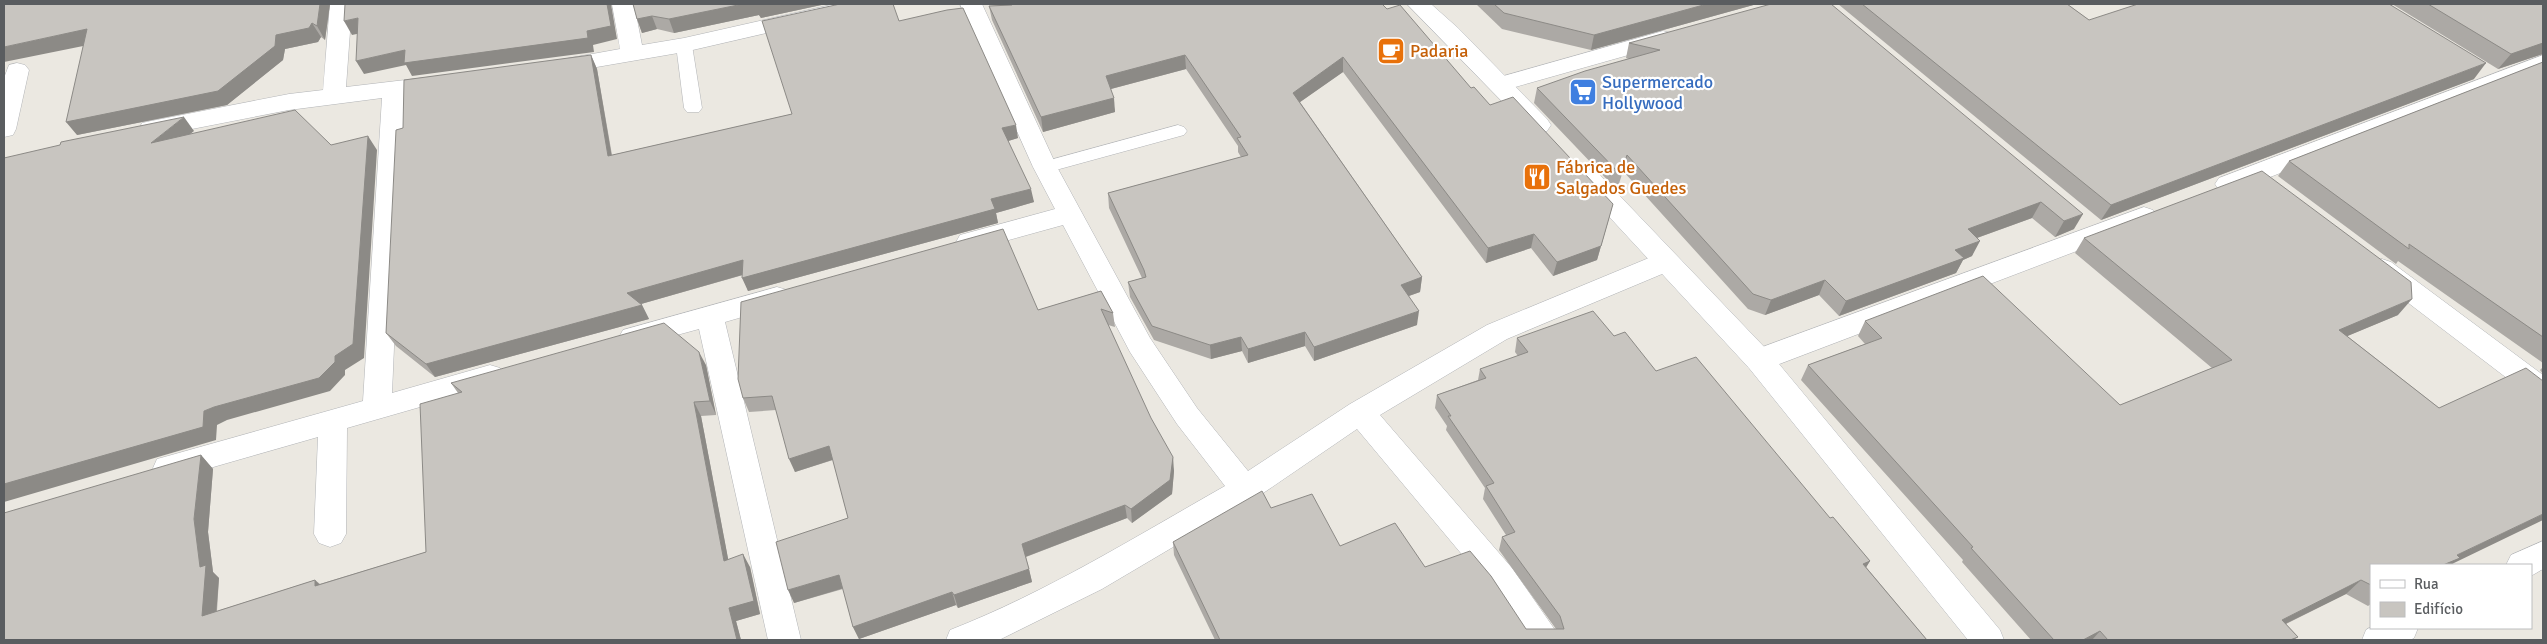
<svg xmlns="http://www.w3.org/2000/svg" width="2547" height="644" viewBox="0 0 2547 644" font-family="Signika,sans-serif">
	<rect width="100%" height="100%" fill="#ebe8e1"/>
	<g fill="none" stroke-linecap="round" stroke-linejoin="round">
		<g stroke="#b2b4b7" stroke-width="1">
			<g id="lane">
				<polygon points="684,40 692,45 702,108 699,112 687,112 684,108 676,45"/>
				<polygon points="1178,125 1184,127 1187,131 1184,135 1045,173 1039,171 1036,167 1039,163"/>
			</g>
		</g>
		<g stroke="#b2b4b7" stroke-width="1">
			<g id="street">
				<polygon points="330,4 352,4 346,87 439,76 447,78 451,83 447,88 405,95 392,393 490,365 500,368 504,376 500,384 347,428 346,534 341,543 330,547 319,543 314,534 318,437 168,480 157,477 153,468 157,459 168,456 363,401 382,98 289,110 151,137 142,135 139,129 142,123 151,121 289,94 323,90"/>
				<polygon points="612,4 634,4 642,45 684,38 835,4 874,4 871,9 684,52 556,74 548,72 545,67 548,62 620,49"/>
				<path d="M960,4H982L1057,167L1150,338L1197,408L1248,471L1350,404L1487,325L1656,255L1665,253L1674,255L1678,262L1674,269L1507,339L1380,415L1512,568L1555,630L1559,640H1524L1490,588L1357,429L1256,498L1102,589L999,640H946L950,630C1047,592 1135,537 1225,486L1177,424L1130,352L1063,225L969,251L960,249L956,242L960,235L1055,209L1033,167Z"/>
				<polygon points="1663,31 1671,33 1674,38 1671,43 1501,91 1493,89 1489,84 1493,79"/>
				<polygon points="2543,55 2543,70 2237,190 2228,192 2219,190 2215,184 2219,178"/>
				<polygon points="17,63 25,65 29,70 16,129 13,135 4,137 4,78 9,65"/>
				<polygon points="2144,207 2153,210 2157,216 2153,222 1769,368 1759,371 1749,368 1745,360 1749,352"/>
				<polygon points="2382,259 2391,262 2543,375 2543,401 2533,398 2373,276 2369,269 2373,262"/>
				<polygon points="777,287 787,290 791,297 787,304 725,322 801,640 768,640 699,329 633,347 623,344 619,337 623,330"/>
				<polygon points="2543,541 2543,569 2531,576 2531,565 2506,565 2511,555"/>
				<polygon points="2371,627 2371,628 2418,628 2414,638 2410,640 2362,640 2366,630"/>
			</g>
		</g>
		<g stroke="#b3b6ba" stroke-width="1">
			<g id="secondary">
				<polygon points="1407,4 1431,4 1458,28 1547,119 1551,125 1547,131 1539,133 1531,131"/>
				<polygon points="1587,169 1596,171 1769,352 2000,630 2004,640 1968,640 1749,368 1578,183 1575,177 1578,171"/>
			</g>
		</g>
		<use href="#lane" fill="#fff" fill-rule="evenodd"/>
		<use href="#street" fill="#fff" fill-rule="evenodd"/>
		<use href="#secondary" fill="#fff" fill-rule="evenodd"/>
	</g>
	<g fill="#aca9a5">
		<polygon points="4,4 330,4 325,40 321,37 318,42 285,49 283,60 227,105 77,135 84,46"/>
		<polygon points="633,4 826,4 761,18 759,15 674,33 657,29 642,33 637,19"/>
		<polygon points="1007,4 1382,4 1609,218 1597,260 1553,276 1531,248 1486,263 1343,72 1300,102 1422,277 1420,292 1409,296 1417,325 1314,361 1305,346 1248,363 1242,351 1211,359 1154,340 1130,297 1128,282 1142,278 1109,208 1108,193 1241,157 1238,152 1238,146 1186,69 1111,89 1115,112 1043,132 992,20 989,6 1007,5"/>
		<polygon points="1476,4 1757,4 1591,50 1502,29"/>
		<polygon points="1831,4 2074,229 2055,237 2032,218 1977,238 1972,256 1963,260 1956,273 1839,316 1819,295 1765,315 1748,309 1623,171 1617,190 1534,103 1537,88 1629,59 1626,58 1629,43"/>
		<polygon points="1838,4 2067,4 2089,20 2474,79 2101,220"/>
		<polygon points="2392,4 2543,4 2543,54 2498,69"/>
		<polygon points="899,21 1018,138 1008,141 1034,202 996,213 998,223 748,291 743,275 641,304 642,305 649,319 435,377 396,346 386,333 403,128 591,55 597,69 612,155 792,114"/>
		<polygon points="2543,62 2543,363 2398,261 2396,264 2278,176 2289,161"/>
		<polygon points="2084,238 2398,315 2347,336 2439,408 2371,565 2371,604 2368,606 2346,594 2286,624 2298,637 2294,640 2031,640 1962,562 1963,560 1801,380 1808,365 1865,344 1858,336 1865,321 2120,405 2212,368 2075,253"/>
		<polygon points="1101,291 1113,313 1115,327 1108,325 1174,471 1172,494 1132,523 1127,518 1026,557 1032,582 958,608 956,605 859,639 853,627 843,589 794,603 848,518 833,460 795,472 776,410 749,412 743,398 1038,310"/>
		<polygon points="1614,336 1656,371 1830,518 1870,561 1866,567 1927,640 1215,640 1174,555 1173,542 1271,508 1340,546 1425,567 1526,629 1556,629 1499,550 1502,537 1506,535 1483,499 1485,488 1446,430 1447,426 1435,408 1437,395 1478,380 1480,369 1518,356 1515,352 1517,338"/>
		<polygon points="706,365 716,415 701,416 728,559 750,567 760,614 736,621 741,640 4,640 201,455 213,469 208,532 213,572 219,578 217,611 315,580 320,584 426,552 458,393 451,383"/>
		<polygon points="2543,367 2543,374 2540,370"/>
	</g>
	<g fill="#8c8a86">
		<polygon points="320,4 330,4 325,40 317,26"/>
		<polygon points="607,4 611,4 617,39 593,45 594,52 412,76 406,65 364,74 356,61"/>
		<polygon points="743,4 826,4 761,18 759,15 674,33 669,19"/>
		<polygon points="1707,4 1757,4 1591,50 1594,35"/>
		<polygon points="652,16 657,29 642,33 637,19"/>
		<polygon points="358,18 366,32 352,35 344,21"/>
		<polygon points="312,23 321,37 318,42 285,49 283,60 227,105 77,135 66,122 276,35"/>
		<polygon points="87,29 98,43 4,62 4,47"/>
		<polygon points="2543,43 2543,54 2498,69 2511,54"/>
		<polygon points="591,55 597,69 614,170 608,156"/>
		<polygon points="1185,55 1186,69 1107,90 1106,76"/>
		<polygon points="1343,57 1343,72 1293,107 1293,93"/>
		<polygon points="2486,63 2474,79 2101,220 2111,205"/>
		<polygon points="1114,98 1115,112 1043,132 1041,117"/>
		<polygon points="184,117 194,131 162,157 151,143"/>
		<polygon points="1016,125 1018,138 1005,142 1002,128"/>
		<polygon points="368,136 377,150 364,358 345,370 345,375 330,391 227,420 217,425 216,440 4,502 4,484 204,411 335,356"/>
		<polygon points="1031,189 1034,202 996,213 998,223 748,291 742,278 991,199"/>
		<polygon points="2041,202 2032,218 1960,244 1968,229"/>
		<polygon points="1613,204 1597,260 1553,276 1557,262"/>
		<polygon points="2083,214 2074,229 2055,237 2064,221"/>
		<polygon points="1534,234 1531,248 1486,263 1488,248"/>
		<polygon points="1980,241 1972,256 1963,260 1956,273 1839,316 1846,301 1955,250"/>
		<polygon points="743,260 749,273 634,306 627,293"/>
		<polygon points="1422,277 1420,292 1400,299 1401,285"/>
		<polygon points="1825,280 1819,295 1765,315 1771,300"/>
		<polygon points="2412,299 2398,315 2326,345 2339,330"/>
		<polygon points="642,305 649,319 435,377 426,364"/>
		<polygon points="1419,311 1417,325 1314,361 1314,347"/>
		<polygon points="1305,332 1305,346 1248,363 1248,349"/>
		<polygon points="1241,337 1242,351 1211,359 1210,345"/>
		<polygon points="699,352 706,365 716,415 710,401"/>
		<polygon points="694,402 701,416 731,574 724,561"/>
		<polygon points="829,446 835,459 795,472 789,459"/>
		<polygon points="201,455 213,469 208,532 213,572 219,578 215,628 202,616 200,567 194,519"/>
		<polygon points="1173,457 1174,471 1172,494 1132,523 1131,509"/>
		<polygon points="1125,505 1127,518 1025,557 1022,544"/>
		<polygon points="2543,514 2543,520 2454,563 2451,565 2443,565 2457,555"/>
		<polygon points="743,554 750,567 760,614 736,621 741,640 737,640 729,608"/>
		<polygon points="1870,561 1862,574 1863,564"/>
		<polygon points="1029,569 1032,582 958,608 954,595"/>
		<polygon points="839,575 844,588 794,603 788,590"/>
		<polygon points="315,580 327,592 315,586"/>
		<polygon points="2361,580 2346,594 2267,633 2282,620"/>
		<polygon points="952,592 956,605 859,639 853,627"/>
		<polygon points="2100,631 2092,640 2083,640"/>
	</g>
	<g fill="#c8c5c0" stroke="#8c8a86">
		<polygon points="4,4 320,4 317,26 312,23 309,28 276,35 275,46 218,91 66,122 87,29 4,47"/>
		<polygon points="345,4 607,4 611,26 587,31 588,38 404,63 405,50 356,61 358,18 344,21"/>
		<polygon points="633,4 743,4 669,19 652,16 637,19"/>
		<polygon points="840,4 893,4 899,21 947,10 963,8 1016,125 1002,128 1031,189 991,199 995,209 742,278 743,260 627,293 642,305 426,364 386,333 396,130 403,128 404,80 591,55 608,156 792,114 762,21"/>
		<polygon points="1012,4 1382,4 1387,9 1400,5 1471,88 1474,87 1490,105 1513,97 1613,204 1601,246 1557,262 1534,234 1488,248 1343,57 1293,93 1422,277 1401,285 1419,311 1314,347 1305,332 1248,349 1241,337 1210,345 1152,326 1128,282 1146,277 1144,270 1108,193 1248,155 1237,138 1241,137 1185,55 1106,76 1114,98 1041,117 989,6 1012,5"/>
		<polygon points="1494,4 1707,4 1594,35 1504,13"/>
		<polygon points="1771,4 1831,4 2083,214 2064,221 2041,202 1968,229 1980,241 1955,250 1964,258 1846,301 1825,280 1771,300 1753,294 1627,155 1621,175 1537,88 1585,71 1660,50 1629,43"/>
		<polygon points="1862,4 2067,4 2089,20 2138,4 2389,4 2486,63 2111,205"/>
		<polygon points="2428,4 2543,4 2543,43 2511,54"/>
		<polygon points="2543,62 2543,337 2409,244 2409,249 2289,161"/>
		<polygon points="295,110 331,145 368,136 353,344 335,356 335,362 319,378 214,407 204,411 203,427 4,484 4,158 60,145 61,142 184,117 151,143"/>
		<polygon points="2262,171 2411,282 2412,299 2339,330 2439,408 2526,368 2543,381 2543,514 2457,555 2460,558 2443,565 2371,565 2371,585 2361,580 2282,620 2298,637 2290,640 2108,640 2100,631 2083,640 2054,640 1971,548 1973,547 1808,365 1882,338 1865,321 1983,276 2120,405 2232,360 2084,238"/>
		<polygon points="1003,229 1038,310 1101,291 1113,313 1101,309 1151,418 1173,457 1170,480 1131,509 1125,505 1022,544 1029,569 954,595 952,592 853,627 839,575 788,590 776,542 848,518 829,446 789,459 772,396 743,398 738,379 741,302"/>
		<polygon points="1593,311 1614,336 1625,332 1656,371 1696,357 1830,518 1833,517 1870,561 1863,564 1927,640 1220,640 1173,542 1262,491 1271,508 1312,494 1340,546 1395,523 1425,567 1470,551 1491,576 1526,629 1564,629 1560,616 1502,537 1515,532 1486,486 1494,483 1448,416 1451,416 1437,395 1486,378 1480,369 1528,352 1517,338"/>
		<polygon points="664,323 699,352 710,401 694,402 724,561 743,554 754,601 729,608 737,640 4,640 4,513 201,455 194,519 200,567 206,565 202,616 315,580 315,586 426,552 420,404 462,392 451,383"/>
	</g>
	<defs>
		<g id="cafe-square" transform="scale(1.4375)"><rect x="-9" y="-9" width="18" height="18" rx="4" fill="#e8710a" stroke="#fff"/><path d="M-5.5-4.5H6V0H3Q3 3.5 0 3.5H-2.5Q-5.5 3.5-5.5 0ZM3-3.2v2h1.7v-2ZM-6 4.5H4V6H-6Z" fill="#fff"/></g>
		<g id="supermarket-square" transform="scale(1.4375)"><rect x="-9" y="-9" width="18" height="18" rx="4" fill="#3f7fe0" stroke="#fff"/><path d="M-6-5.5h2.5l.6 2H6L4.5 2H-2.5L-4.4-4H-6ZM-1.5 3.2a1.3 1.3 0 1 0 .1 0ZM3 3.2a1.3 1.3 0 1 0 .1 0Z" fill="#fff"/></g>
		<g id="restaurant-square" transform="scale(1.4375)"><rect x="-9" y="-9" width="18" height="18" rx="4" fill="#e8710a" stroke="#fff"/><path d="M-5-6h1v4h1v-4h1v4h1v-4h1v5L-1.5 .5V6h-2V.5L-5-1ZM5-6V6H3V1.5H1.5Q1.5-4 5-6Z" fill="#fff"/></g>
	</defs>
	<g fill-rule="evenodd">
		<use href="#cafe-square" x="1391" y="51"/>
		<use href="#supermarket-square" x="1583" y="92"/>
		<use href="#restaurant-square" x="1537" y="177"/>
	</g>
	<g text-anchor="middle" stroke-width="4.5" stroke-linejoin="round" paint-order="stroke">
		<g font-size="18" fill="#c56008" stroke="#fff" text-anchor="start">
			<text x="1410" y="57">Padaria</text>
			<text x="1556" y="173">Fábrica de<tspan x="1556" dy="21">Salgados Guedes</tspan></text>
		</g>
		<g font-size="18" fill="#366cbe" stroke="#fff" text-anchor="start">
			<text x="1602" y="88">Supermercado<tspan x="1602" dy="21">Hollywood</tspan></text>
		</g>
	</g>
	<rect width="2547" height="644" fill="none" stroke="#5a5d60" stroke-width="10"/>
	<rect x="2370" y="564" width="162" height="65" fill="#ffffff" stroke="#bdbebf"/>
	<rect x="2380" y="580" width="25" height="8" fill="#ffffff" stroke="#bdbebf"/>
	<text x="2414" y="589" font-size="15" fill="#5a5d60">Rua</text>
	<rect x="2380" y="602" width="25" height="15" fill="#c8c5c0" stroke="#bdbebf"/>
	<text x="2414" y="614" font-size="15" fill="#5a5d60">Edifício</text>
</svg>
